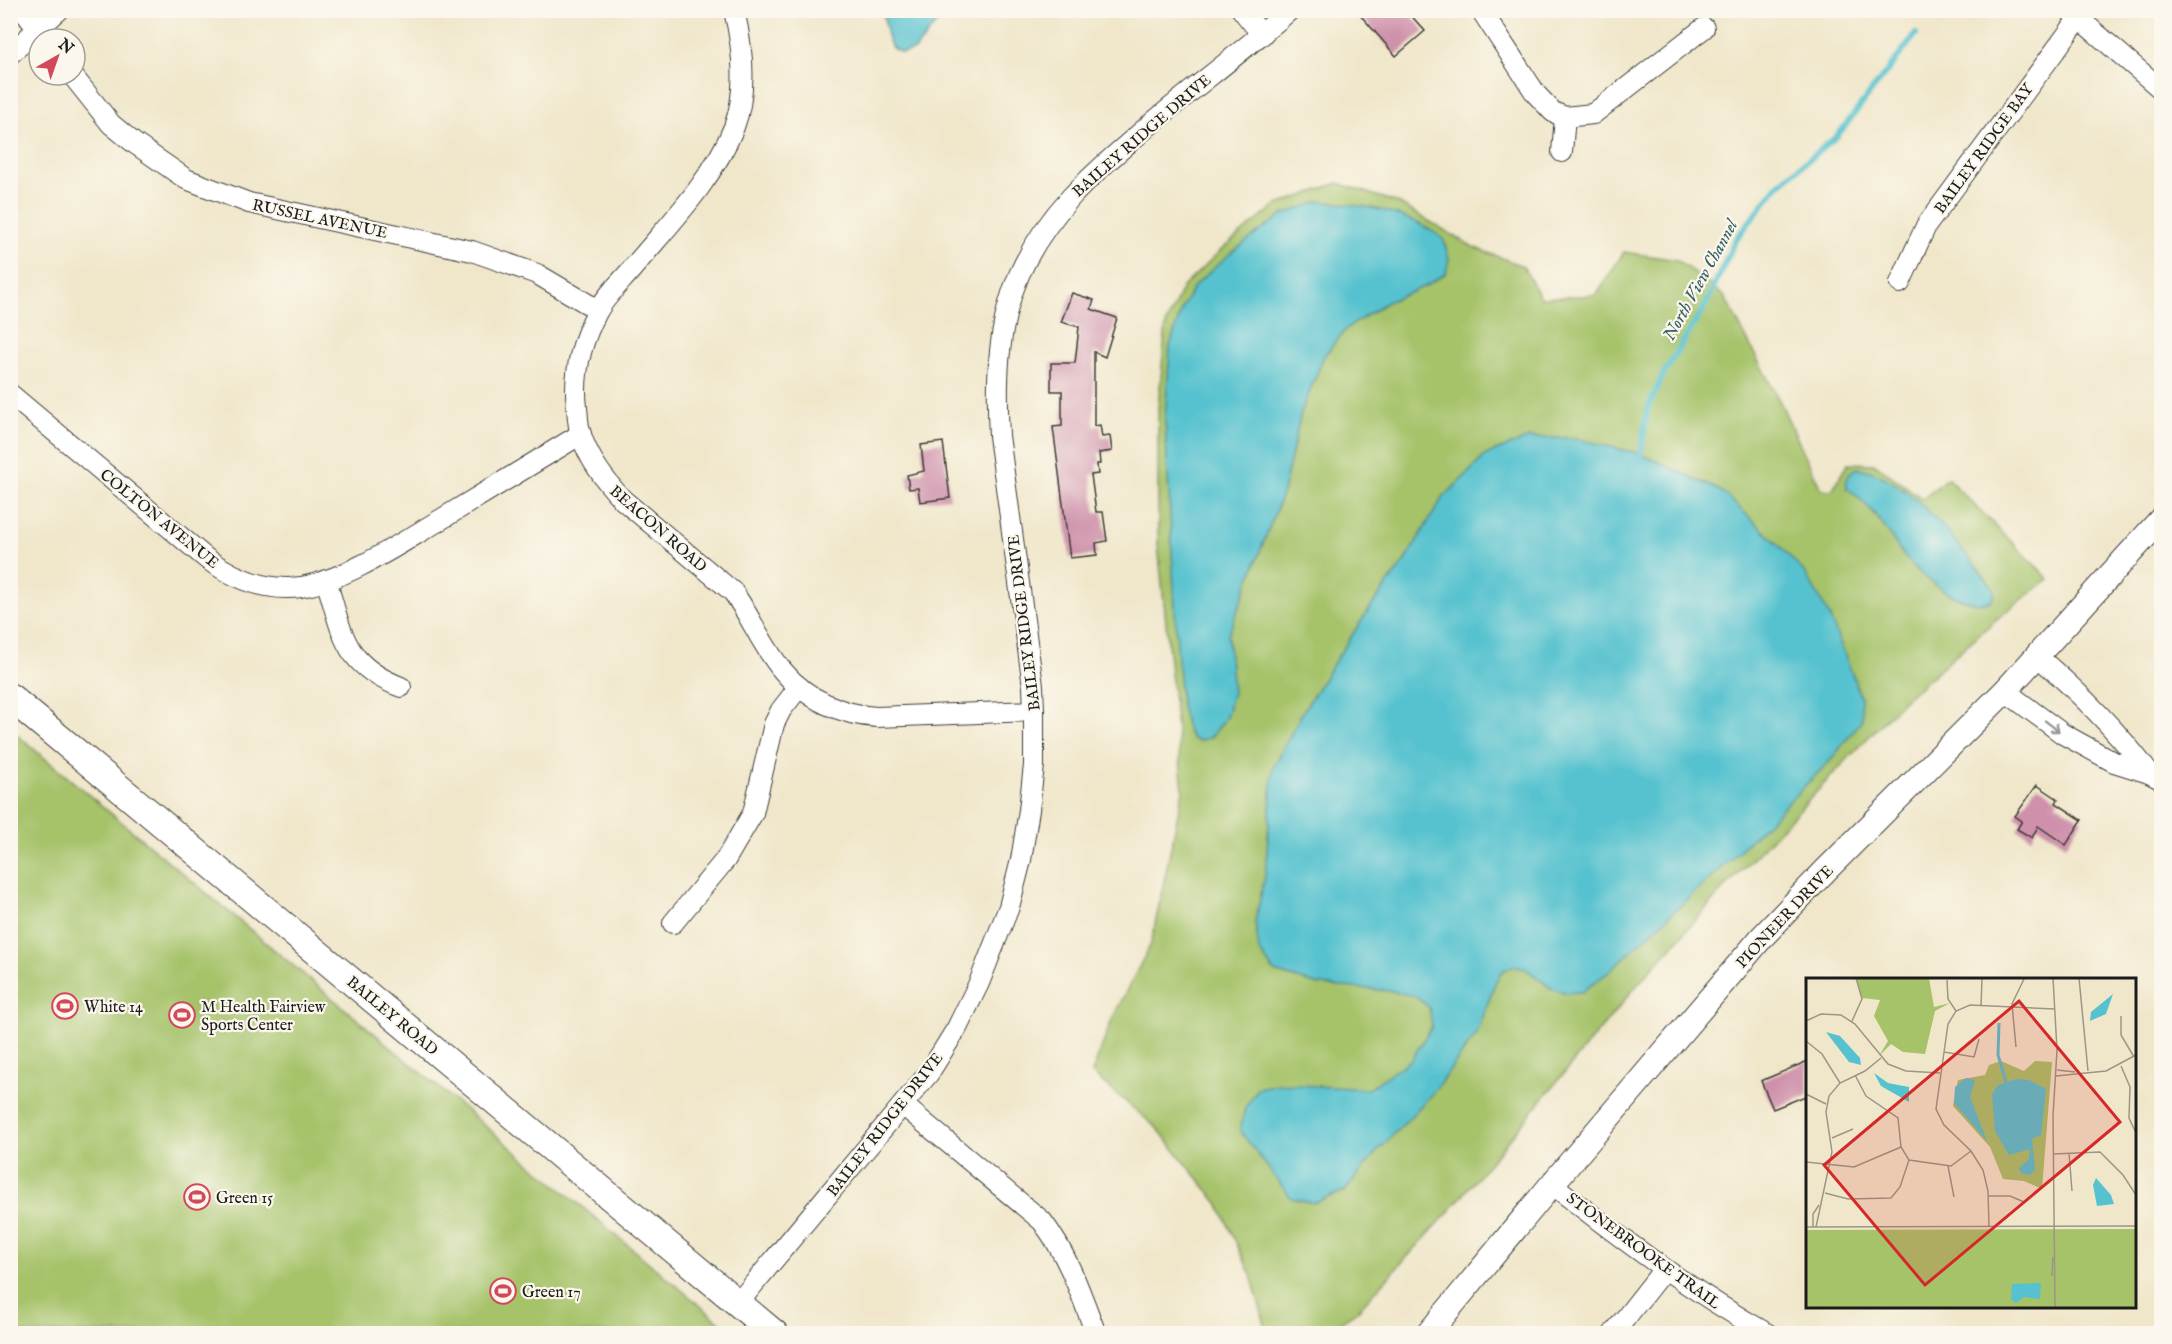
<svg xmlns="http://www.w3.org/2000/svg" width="2172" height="1344" viewBox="0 0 2172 1344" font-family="'IM FELL English',serif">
	<rect width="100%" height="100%" fill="#fbf7ec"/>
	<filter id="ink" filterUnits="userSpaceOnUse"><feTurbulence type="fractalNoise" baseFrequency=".0167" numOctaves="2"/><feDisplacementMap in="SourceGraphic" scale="12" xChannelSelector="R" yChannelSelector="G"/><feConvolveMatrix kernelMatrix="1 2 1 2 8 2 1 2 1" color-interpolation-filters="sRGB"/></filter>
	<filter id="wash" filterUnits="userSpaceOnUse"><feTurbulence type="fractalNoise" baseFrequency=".008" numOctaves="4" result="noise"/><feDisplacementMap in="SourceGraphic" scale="24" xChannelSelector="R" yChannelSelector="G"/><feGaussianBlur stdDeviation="1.35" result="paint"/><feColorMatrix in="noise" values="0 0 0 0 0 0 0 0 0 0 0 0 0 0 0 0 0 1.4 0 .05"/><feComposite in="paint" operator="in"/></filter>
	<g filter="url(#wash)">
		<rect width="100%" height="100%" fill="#f0e7cb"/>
		<g fill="#a6c36a" stroke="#617043" stroke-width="1.5">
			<polygon points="1338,183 1398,203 1473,247 1523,266 1541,298 1596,295 1624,252 1677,260 1724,296 1780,402 1821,489 1832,490 1848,463 1875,464 1923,499 1947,478 2049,579 1999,617 1902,702 1720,893 1638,984 1447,1214 1357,1311 1324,1333 1270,1334 1267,1331 1251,1275 1218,1203 1158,1129 1092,1073 1113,1017 1151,944 1183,790 1158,545 1158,408 1166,324 1183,287 1221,250 1275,206"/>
			<polygon points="11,730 733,1333 11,1333"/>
		</g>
		<g fill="#56c2cf" stroke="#396f76" stroke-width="1.5">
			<polygon points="883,11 883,10 946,11 915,50 901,53 892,48 887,36"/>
			<path d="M1320,201C1370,207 1401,209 1443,238L1449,259L1446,273L1426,286L1387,302L1346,329L1324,356L1301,413L1283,492L1228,635L1233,692L1226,718L1211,737L1199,741L1193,739L1188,732L1181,706L1176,629L1165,419L1170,346L1182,308L1195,285L1232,252L1282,215Z"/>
			<polygon points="1529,438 1574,438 1641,454 1721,491 1773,539 1805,573 1828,613 1844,652 1861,698 1862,720 1830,761 1736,854 1609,972 1582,992 1566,993 1551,988 1526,969 1512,966 1503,971 1495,983 1477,1034 1432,1094 1374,1155 1345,1191 1313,1203 1291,1198 1240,1131 1245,1108 1258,1088 1279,1084 1368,1089 1412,1059 1432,1026 1429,1007 1414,996 1391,991 1319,985 1274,972 1259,950 1255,922 1265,876 1273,768 1302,713 1331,667 1370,608 1404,562 1442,499 1486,455"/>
			<path d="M1857,468C1909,475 1962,549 1994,589V596L1991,601C1962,611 1922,577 1904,556C1898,549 1894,540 1888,532C1877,516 1863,500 1847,488C1845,478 1848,473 1857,468Z"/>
		</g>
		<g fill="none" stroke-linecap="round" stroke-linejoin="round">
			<polyline stroke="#56c2cf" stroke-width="6" points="1641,454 1647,410 1664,373 1704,308 1736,239 1778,185 1837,136 1916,34"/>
		</g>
		<g id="blocks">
			<g fill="#ce90aa">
				<polygon points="1356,10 1406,10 1425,31 1396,56"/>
				<polygon points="1072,293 1094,300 1091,309 1117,318 1105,357 1094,352 1094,426 1100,425 1102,437 1110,436 1112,451 1099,453 1100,464 1097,464 1098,474 1091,475 1096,512 1103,512 1107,541 1096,543 1097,555 1070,558 1053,427 1062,426 1062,391 1051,391 1051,363 1075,363 1079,327 1061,322"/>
				<polygon points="943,442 950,498 920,502 918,488 909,489 907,475 924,471 921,445"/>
				<polygon points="2037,785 2058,799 2056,803 2082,820 2066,845 2038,826 2032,838 2017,829 2022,821 2015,816"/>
				<polygon points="1808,1061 1808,1095 1773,1109 1761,1081"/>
			</g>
		</g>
	</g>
	<g filter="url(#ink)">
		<use href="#blocks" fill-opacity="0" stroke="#3c3a36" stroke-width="1.5"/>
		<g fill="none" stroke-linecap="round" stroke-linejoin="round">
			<g stroke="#3c3a36" stroke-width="22">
				<g id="minor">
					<polyline points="23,10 45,39"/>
					<path d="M734,10C743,48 748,90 734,127C712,182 668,225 631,270C620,283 605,297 597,312C581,342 573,374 577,408C578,417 578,427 581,435C589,459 605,481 623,500L733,592C751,617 763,648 783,671C806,699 842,715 877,717L1034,711"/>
					<polyline points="1242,10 1262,35"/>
					<polyline points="1481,10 1536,94 1553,112 1565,117 1593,114 1704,28"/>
					<polyline points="2069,10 2162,90"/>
					<polyline points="10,54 59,10"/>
					<polyline points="72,75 111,124 134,143 186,179 249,203 472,251 537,274 598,310"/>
					<polyline points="1562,152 1565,117"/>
					<polyline points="1900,283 1926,226 2085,10"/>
					<path d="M10,394L207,559C234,578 266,592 301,587C348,579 399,544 440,520C487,491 534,463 581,434"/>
					<path d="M326,580C343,634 343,665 401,687"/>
					<path d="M2037,656C2079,692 2116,729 2149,773"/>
					<polyline points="2005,691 2063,734 2114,762 2149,773 2162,780"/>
					<polyline points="673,923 726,859 753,813 774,724 781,710 799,687"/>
					<path d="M903,1105L1042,1221C1068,1255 1081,1294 1096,1334"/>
					<path d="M1552,1184C1620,1238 1691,1291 1768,1334"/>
					<path d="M738,1303L929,1073L957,1028L979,983L1009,907L1021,860L1029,810L1034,765V711L1033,686L999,436C996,382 997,326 1019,275C1046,214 1090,176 1139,134C1188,92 1241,53 1290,10"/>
					<polyline points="1613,1334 1664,1269"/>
				</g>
			</g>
			<g stroke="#3c3a36" stroke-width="26">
				<polyline id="tertiary" points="1428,1334 1552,1184 1762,937 1824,872 2005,691 2162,518"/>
			</g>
			<g stroke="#3c3a36" stroke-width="29">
				<polyline id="secondary" points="10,697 775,1334"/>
			</g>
			<use href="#minor" stroke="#fff" stroke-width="20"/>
			<use href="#tertiary" stroke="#fff" stroke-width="24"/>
			<use href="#secondary" stroke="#fff" stroke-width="27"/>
		</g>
		<defs><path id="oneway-shaft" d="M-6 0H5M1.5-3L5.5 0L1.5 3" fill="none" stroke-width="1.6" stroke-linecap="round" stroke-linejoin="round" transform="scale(1.5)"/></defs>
		<use stroke="#999" href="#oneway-shaft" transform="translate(2052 726) rotate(38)"/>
	</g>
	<defs>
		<g id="stadium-ring" transform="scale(1.35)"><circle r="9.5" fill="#fbf7ec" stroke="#d1495b" stroke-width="1.5"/><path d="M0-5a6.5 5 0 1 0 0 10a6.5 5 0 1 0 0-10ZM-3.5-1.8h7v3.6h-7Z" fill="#d1495b"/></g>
	</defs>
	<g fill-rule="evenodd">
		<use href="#stadium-ring" x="65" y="1006"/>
		<use href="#stadium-ring" x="182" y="1015"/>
		<use href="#stadium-ring" x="197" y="1197"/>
		<use href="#stadium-ring" x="503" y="1291"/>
	</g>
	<g text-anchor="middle" stroke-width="4.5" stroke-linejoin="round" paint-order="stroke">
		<g font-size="16" fill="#1c1c1c" stroke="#fbf7ec">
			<text transform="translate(1141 135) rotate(-41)" y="6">BAILEY RIDGE DRIVE</text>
			<text transform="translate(1983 148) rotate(-54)" y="6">BAILEY RIDGE BAY</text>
			<text transform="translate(320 218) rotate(12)" y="6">RUSSEL AVENUE</text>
			<text transform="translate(160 518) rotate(39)" y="6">COLTON AVENUE</text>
			<text transform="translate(659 528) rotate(41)" y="6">BEACON ROAD</text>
			<text transform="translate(1023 623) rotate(-97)" y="6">BAILEY RIDGE DRIVE</text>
			<text transform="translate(1784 916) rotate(-47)" y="6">PIONEER DRIVE</text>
			<text transform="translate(393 1015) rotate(40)" y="6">BAILEY ROAD</text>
			<text transform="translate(884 1124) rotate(-52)" y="6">BAILEY RIDGE DRIVE</text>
			<text transform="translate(1644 1250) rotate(36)" y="6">STONEBROOKE TRAIL</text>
		</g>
		<g font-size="16" fill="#1c1c1c" stroke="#fbf7ec" text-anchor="start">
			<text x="84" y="1012">White 14</text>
			<text x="201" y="1012">M Health Fairview<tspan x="201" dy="18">Sports Center</tspan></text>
			<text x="216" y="1203">Green 15</text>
			<text x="522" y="1297">Green 17</text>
		</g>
		<g font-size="18" font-style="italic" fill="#335e64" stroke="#fbf7ec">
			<text transform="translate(1700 280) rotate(-61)" y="6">North View Channel</text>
		</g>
	</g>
	<g transform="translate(1806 978)">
		<rect width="330" height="330" fill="#f0e7cb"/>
		<path d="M50,0H123L128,29L144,25L129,33L119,76L97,74L85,66L73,78L82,63L68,38L74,22L56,20ZM195,83L218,93L229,83L246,84L236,211L218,203L197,201L184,169L147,128L152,102L179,97L183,87ZM330,251V330H0V252Z" fill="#a6c36a"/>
		<path d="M307,16L300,36L284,43L285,34ZM20,54L34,58L54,80L55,87L43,84ZM68,95L82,105L103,109V124L75,108ZM160,100L169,102L164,119L181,163L148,125L149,109ZM210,101L223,102L240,111L235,157L226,161L229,192L224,197L215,195L213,190L223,181L224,171L203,177L189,153L186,116L192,107ZM290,200L305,217L308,226L291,228L287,207ZM235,305L234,321L218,319L210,325L205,321L206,306Z" fill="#56c2cf"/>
		<path fill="none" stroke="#56c2cf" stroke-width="3" d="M193,45L192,77L200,104"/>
		<path fill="none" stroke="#9b9685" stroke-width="1.5" d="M247,0L251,72L247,138L249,330M273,0L282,93M141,2L142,21L150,33M175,28L176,0M315,38V57L328,79M0,43L15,36L35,37L49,46L82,86L100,93L134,95M46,43L56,21L50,0M0,63L16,76L34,105M210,69L206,26L218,1M138,74L168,79L173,61M315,88L324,109L323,140L330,155M251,92L269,94M49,97L60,118L92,140L95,169L103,182L145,188L165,173M250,98L300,93L330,77M0,116L20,126M26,160L47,151M263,175L266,213M247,176L294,174L317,197L330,217M0,184L48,189L95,169M142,188L148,219M19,215L42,221L85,220L94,209L103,182M183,218H204L218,224M183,248L182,213L177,192L165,173L138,147L130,131L142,46L150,33L164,27L249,31M0,249L330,248M7,249V236L13,227M10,249L26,174L20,134L23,118L34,105L59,93L75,80M246,298L247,279"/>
		<path fill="#d62828" fill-opacity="0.15" stroke="#d62828" stroke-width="3" d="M213,23L314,144L119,307L18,187Z"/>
		<rect width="330" height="330" fill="none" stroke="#1c1c1c" stroke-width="3"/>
	</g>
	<rect width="2172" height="1344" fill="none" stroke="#fbf7ec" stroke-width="36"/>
	<g transform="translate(57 57) rotate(40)"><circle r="28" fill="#fbf7ec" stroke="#a29f99" stroke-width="1.5"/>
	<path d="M0-4.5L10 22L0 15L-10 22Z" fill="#d1495b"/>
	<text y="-9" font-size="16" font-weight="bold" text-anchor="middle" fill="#1c1c1c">N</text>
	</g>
</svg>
